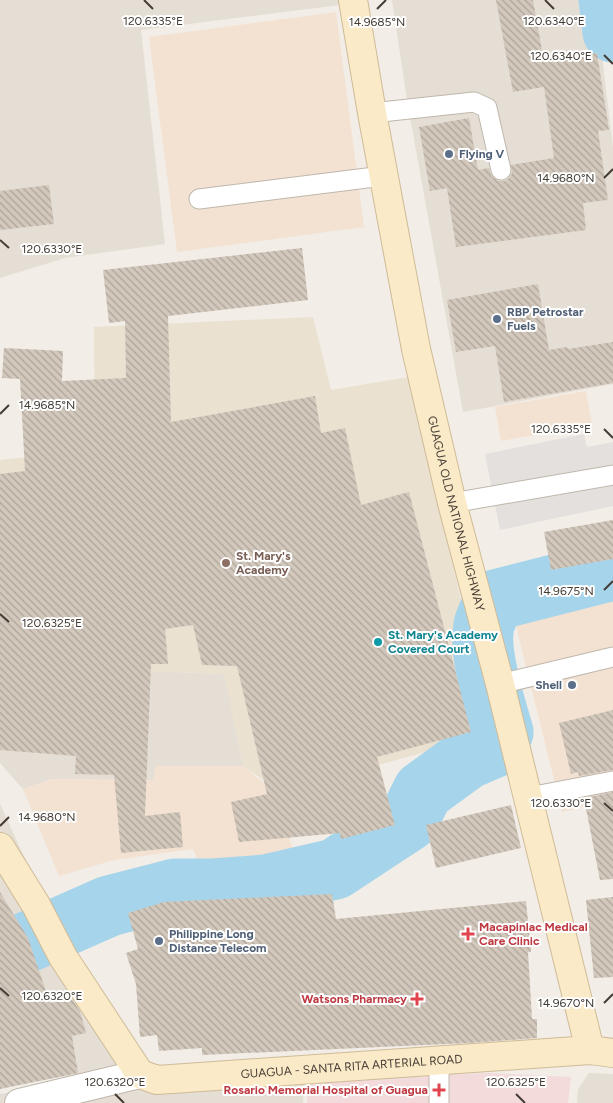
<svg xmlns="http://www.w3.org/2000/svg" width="613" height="1103" viewBox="0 0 613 1103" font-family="Figtree,sans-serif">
	<defs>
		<pattern id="building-back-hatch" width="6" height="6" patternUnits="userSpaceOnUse" patternTransform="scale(1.25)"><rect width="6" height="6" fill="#d3c8bc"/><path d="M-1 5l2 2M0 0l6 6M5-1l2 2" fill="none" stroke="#ada49a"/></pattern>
	</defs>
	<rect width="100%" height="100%" fill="#f2ede6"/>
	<g fill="#e5ded4">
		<polygon points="0,0 347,0 348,4 141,30 165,244 65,258 0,278"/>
		<polygon points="392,0 592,0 599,31 613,147 613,384 463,412 407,100"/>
		<polygon points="0,665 225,674 243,766 156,766 153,781 53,779 23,789 0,763"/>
		<polygon points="0,804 55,924 0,947"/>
		<polygon points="56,941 128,1066 0,1087 0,958"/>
		<polygon points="589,1073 613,1074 613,1103 577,1103 578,1089"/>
		<polygon points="114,1074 154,1083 304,1084 303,1103 0,1103 0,1094"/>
	</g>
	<g fill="#f3e2d2">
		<polygon points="336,12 364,227 177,252 149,37"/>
		<polygon points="586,391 592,425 501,441 495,407"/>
		<polygon points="613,575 613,800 562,812 510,601"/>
		<polygon points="156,766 243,766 275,792 297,863 231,875 205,876 193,849 114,860 59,876 23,789 53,779 153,780"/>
	</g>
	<polygon fill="#eae1d1" points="313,317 331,390 408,377 493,733 300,787 275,788 243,766 224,674 0,665 0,460 95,450 94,327"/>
	<polygon fill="#f2dbda" points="490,1073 571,1077 568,1103 307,1103 308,1078"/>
	<polygon fill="#e3e0de" points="584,434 587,447 613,442 613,506 500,530 485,454"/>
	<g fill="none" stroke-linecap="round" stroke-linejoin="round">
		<g stroke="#a6d5eb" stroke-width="61">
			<polyline points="609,0 613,32"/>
			<path d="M0,954L109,906L175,889H213L266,885L335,869L408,821L423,791L467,759L495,747L503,732C495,705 478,653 484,625C486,617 491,608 495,600L613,570"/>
		</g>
	</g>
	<g fill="url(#building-back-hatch)">
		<polygon points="496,0 533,0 544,62 597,53 609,130 598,131 608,200 583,203 586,230 456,247 447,188 430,191 419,127 469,118 478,170 489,168 492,177 498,181 504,181 509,178 512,173 511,165 554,158 544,87 513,92"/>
		<polygon points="49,185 54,224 0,230 0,191"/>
		<polygon points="302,248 308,300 168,316 171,422 315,396 321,433 345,428 361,505 409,492 471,732 377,757 395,825 341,839 340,833 239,842 231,802 267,794 237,666 202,665 193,625 165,629 168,664 151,664 145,816 180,812 183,847 121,853 114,775 75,774 76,756 0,750 0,474 25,471 20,379 2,378 4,348 63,351 62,381 126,378 125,321 109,323 103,270"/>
		<polygon points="538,284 549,350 567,347 568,349 613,342 613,383 504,402 495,346 456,352 447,300"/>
		<polygon points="613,520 613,559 551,570 544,532"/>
		<polygon points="613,710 613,770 579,776 578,772 571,774 559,723"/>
		<polygon points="613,792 613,879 600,880 584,798"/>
		<polygon points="511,805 521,848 436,868 426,825"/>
		<polygon points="0,892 28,938 50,1003 71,998 80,1011 86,1033 72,1036 78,1073 0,1089"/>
		<polygon points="332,894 336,919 526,901 531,952 528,952 532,1019 537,1019 537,1038 469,1043 202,1055 202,1048 159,1051 157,1035 140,1037 136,984 126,953 138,949 128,913 164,902"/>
		<polygon points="613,897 613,977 594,978 586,900"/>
	</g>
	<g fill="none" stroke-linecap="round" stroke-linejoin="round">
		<g stroke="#bfb7ac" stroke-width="21">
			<g id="service">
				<polyline points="372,113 474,102 487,108 501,170"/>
				<polyline points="199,199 383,176"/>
				<polyline points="452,503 613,475"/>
				<polyline points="500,684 613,657"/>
				<polyline points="529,797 613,781"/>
				<polyline points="439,1060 439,1103"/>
			</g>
		</g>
		<g stroke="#bfb7ac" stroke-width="30">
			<polyline id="minor" points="19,1103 140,1074"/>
		</g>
		<g stroke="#cfbb98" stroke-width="30">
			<g id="secondary">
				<path id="s1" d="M353,0L372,113L416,349L452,503L500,684L590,1050"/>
				<path id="s2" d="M0,847L36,905L63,957L140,1074L157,1080L590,1050L613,1053"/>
			</g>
		</g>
		<use href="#service" stroke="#fff" stroke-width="19"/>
		<use href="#minor" stroke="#fff" stroke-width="28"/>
		<use href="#secondary" stroke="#fbeac7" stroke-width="28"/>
	</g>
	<path fill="none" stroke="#443d36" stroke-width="2" d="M144,0L153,9M545,0L554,9M377,9L386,0M604,55L613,64M604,178L613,169M0,240L9,248M0,414L9,405M604,429L613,438M604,590L613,581M0,614L9,622M604,803L613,811M0,826L9,817M0,988L9,996M604,1003L613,994M115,1094L124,1103M516,1094L525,1103"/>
	<g fill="#5c6f8a" stroke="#fff" stroke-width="2">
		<circle cx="449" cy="154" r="5"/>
		<circle cx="497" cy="319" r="5"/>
		<circle cx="572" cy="685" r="5"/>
		<circle cx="159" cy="941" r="5"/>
	</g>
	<circle fill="#8d6e63" stroke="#fff" stroke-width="2" cx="226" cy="563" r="5"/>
	<circle fill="#0f9aa8" stroke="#fff" stroke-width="2" cx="378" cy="642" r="5"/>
	<g fill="#e0444e" stroke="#fff" stroke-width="2">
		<path d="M465.5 926.5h5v5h5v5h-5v5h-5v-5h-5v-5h5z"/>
		<path d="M414.5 991.5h5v5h5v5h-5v5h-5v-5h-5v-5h5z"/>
		<path d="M436.5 1082.5h5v5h5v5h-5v5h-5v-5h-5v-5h5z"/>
	</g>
	<g text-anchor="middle" stroke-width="4" stroke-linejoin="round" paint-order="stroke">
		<g font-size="12" font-weight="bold" fill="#4e5e75" stroke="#fff" text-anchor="start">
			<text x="459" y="158">Flying V</text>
			<text x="507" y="316">RBP Petrostar<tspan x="507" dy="14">Fuels</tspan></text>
			<text x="562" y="689" text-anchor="end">Shell</text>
			<text x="169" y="938">Philippine Long<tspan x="169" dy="14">Distance Telecom</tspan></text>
		</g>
		<g font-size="12" fill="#443d36" stroke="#fff">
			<text dy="4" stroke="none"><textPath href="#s1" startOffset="524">GUAGUA OLD NATIONAL HIGHWAY</textPath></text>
			<text dy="4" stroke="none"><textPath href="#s2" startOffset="480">GUAGUA - SANTA RITA ARTERIAL ROAD</textPath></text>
		</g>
		<g font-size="12" font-weight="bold" fill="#785e54" stroke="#fff" text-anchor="start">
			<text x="236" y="560">St. Mary's<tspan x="236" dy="14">Academy</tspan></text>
		</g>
		<g font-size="12" font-weight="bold" fill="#0d838f" stroke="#fff" text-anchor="start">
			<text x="388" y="639">St. Mary's Academy<tspan x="388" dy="14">Covered Court</tspan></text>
		</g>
		<g font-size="12" font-weight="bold" fill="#be3a42" stroke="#fff" text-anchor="end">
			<text x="479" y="931" text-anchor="start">Macapinlac Medical<tspan x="479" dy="14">Care Clinic</tspan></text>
			<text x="407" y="1003">Watsons Pharmacy</text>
			<text x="428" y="1094">Rosario Memorial Hospital of Guagua</text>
		</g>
	</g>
	<g font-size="12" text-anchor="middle" fill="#443d36" stroke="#fff" stroke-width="4" stroke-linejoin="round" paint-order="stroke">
		<text x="554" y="25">120.6340°E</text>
		<text x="153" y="25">120.6335°E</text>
		<text x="377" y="26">14.9685°N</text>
		<text x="561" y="60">120.6340°E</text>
		<text x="566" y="182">14.9680°N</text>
		<text x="52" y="253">120.6330°E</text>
		<text x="47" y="409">14.9685°N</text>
		<text x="561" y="433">120.6335°E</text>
		<text x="566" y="595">14.9675°N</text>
		<text x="52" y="627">120.6325°E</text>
		<text x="561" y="807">120.6330°E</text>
		<text x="47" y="821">14.9680°N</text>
		<text x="52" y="1000">120.6320°E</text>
		<text x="566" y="1007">14.9670°N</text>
		<text x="115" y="1086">120.6320°E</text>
		<text x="516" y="1086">120.6325°E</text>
	</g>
</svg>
